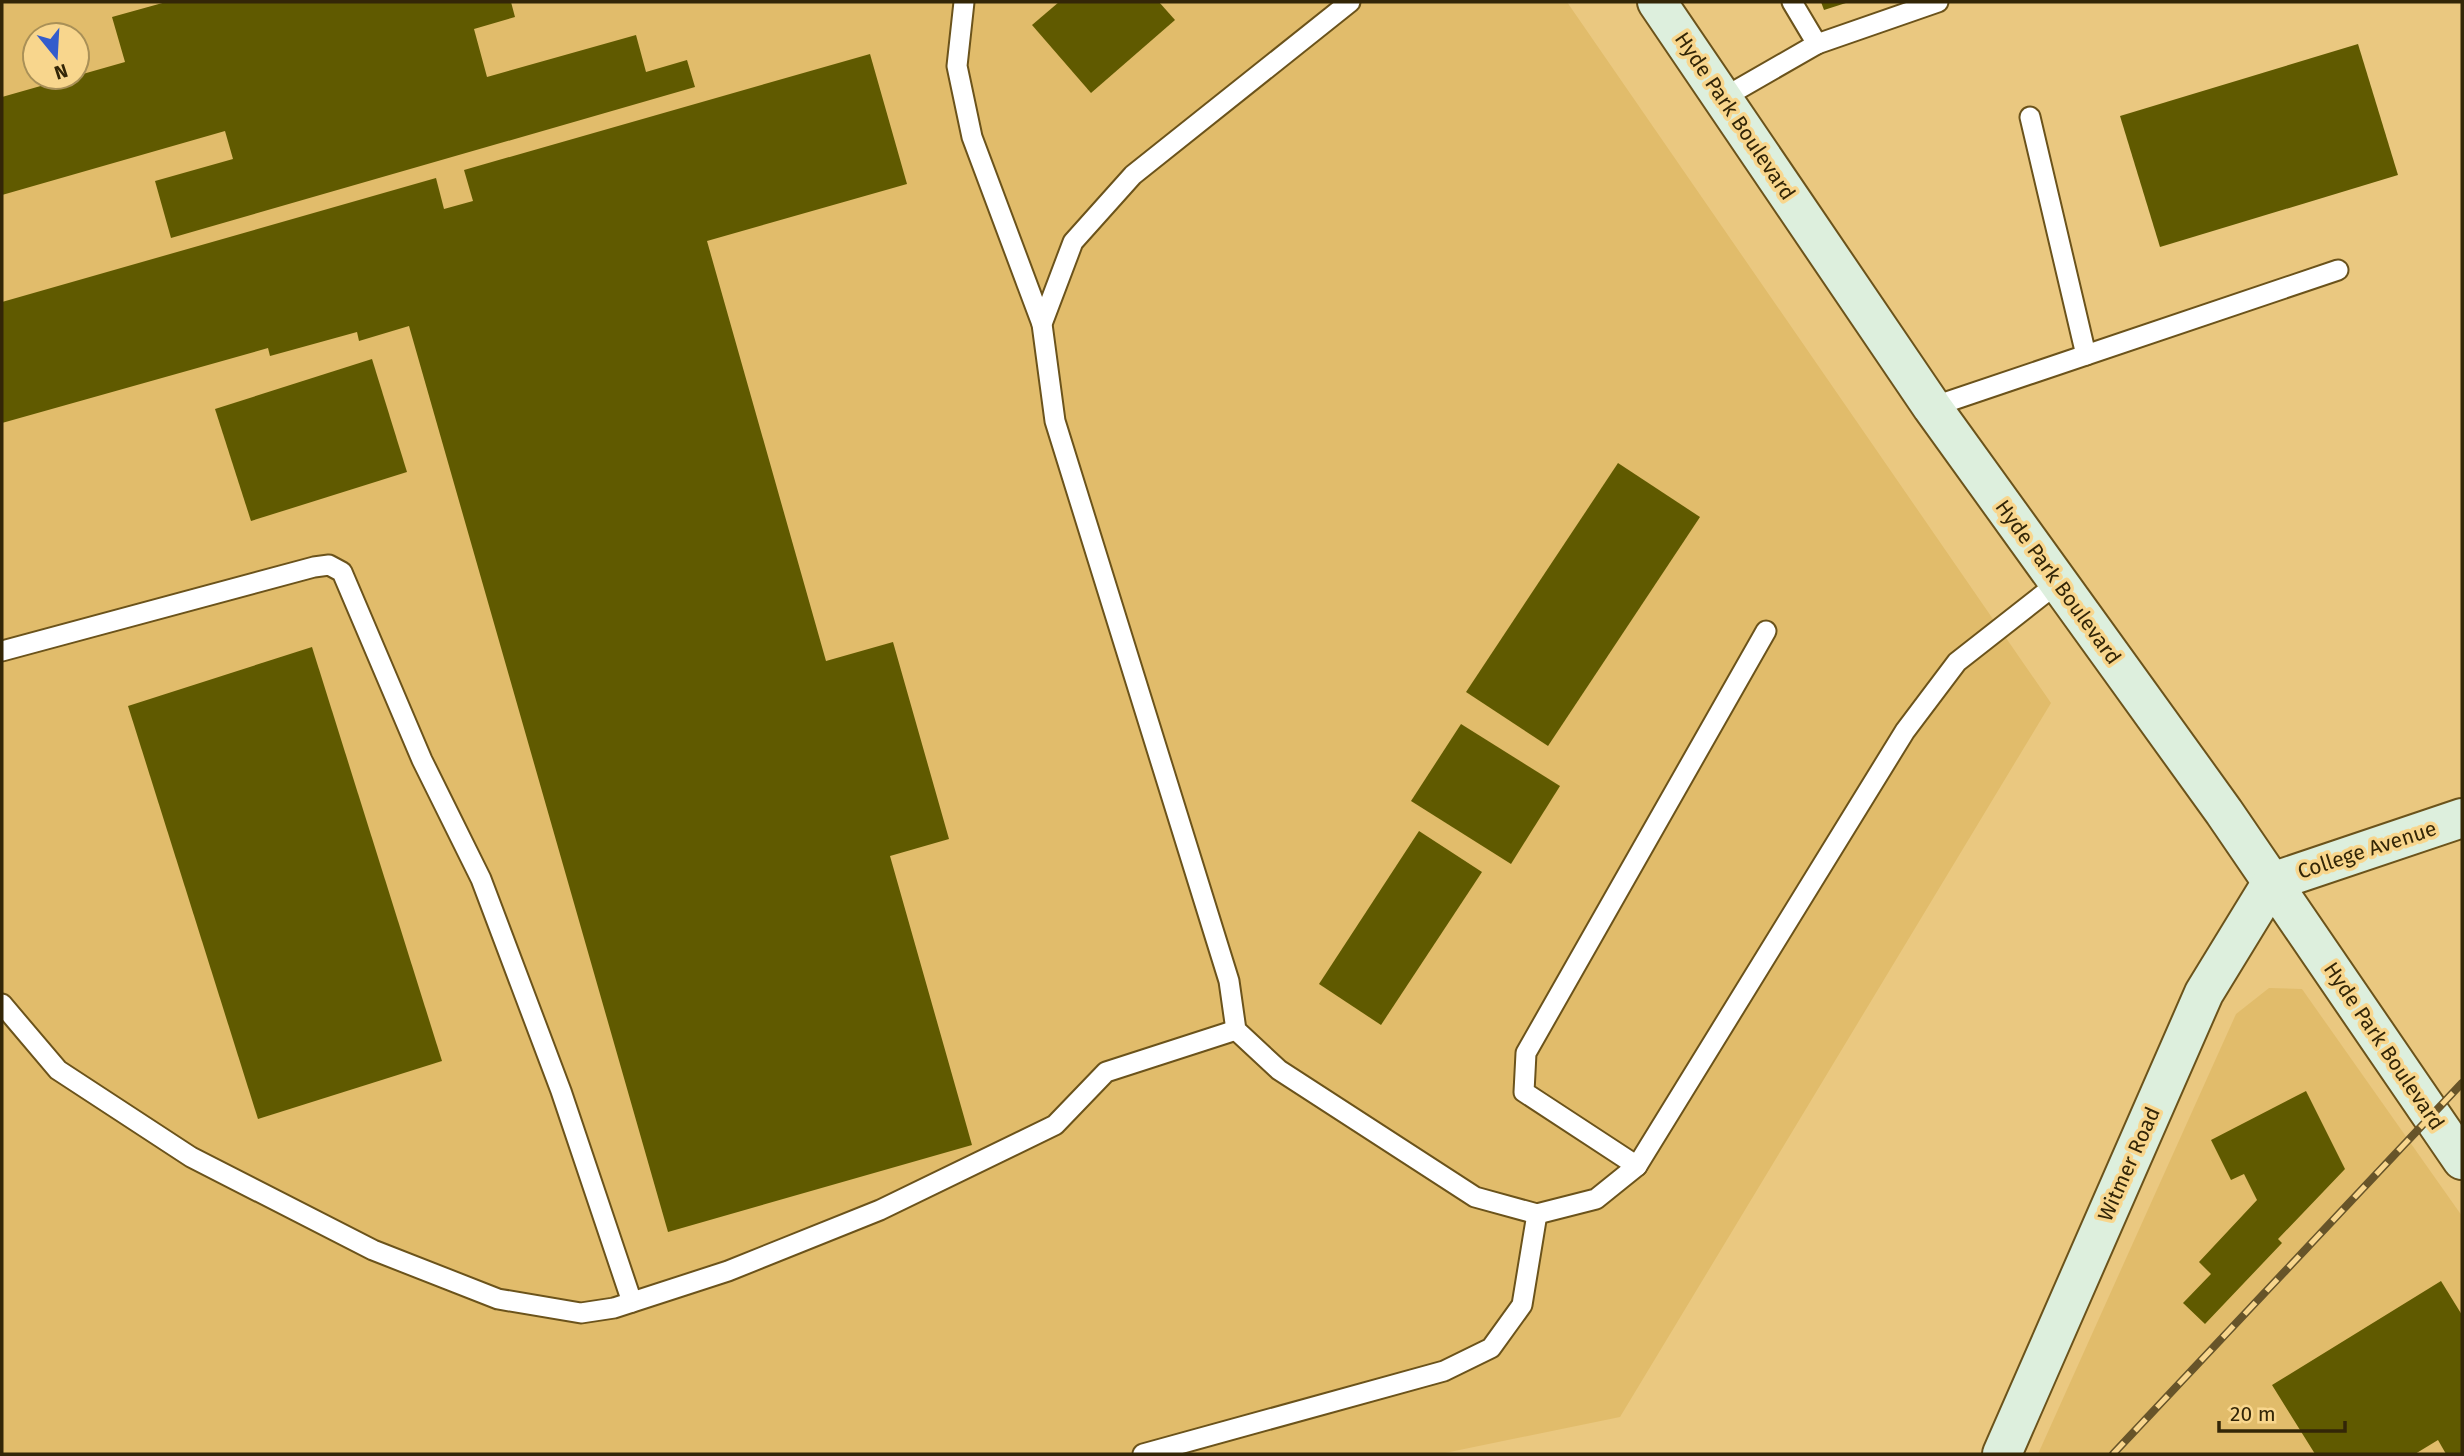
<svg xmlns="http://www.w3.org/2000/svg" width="2464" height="1456" viewBox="0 0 2464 1456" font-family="'Fira Sans',sans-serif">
	<rect width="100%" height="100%" fill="#eac880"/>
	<g fill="#e1bc6b" fill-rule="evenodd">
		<path d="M2,2H1567L2051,703L1620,1417L1440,1454H2ZM35,35H77V77H35Z"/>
		<polygon points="2269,988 2302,989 2462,1216 2462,1454 2038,1454 2236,1014"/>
	</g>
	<g fill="#605a00">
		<polygon points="166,2 511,2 515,17 474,29 487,77 636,35 646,72 687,60 695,87 171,238 155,181 233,159 225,131 2,195 2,97 125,62 112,17"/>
		<polygon points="1059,2 1159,2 1175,20 1091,93 1032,25"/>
		<polygon points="1821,2 1849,2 1824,10"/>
		<polygon points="2358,44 2398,175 2160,247 2120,116"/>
		<polygon points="870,54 907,184 707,241 826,661 893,642 949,839 890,856 972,1145 668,1232 409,326 359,341 357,332 270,356 268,348 2,423 2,302 436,178 444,209 473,201 464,170"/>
		<polygon points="372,359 407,472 251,521 215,409"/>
		<polygon points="1618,463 1700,517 1548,746 1466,692"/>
		<polygon points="312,647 442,1061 258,1119 128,706"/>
		<polygon points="1461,724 1560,786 1511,864 1411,801"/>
		<polygon points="1419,831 1482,872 1381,1025 1319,984"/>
		<polygon points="2306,1091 2345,1169 2278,1239 2282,1243 2205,1324 2183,1303 2211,1274 2199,1262 2257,1200 2244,1174 2231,1180 2211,1140"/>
		<polygon points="2441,1281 2462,1315 2462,1454 2446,1454 2438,1440 2415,1454 2315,1454 2272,1385"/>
	</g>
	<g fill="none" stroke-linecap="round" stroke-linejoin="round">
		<g stroke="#6b531b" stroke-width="23">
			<g id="lane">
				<polyline points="964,2 957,66 972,137 1042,324"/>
				<polyline points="1350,2 1133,175 1073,242 1042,324 1055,421 1229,981 1236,1030 1279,1070 1475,1197 1537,1214 1596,1199 1637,1166 1905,731 1957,662 2059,582"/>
				<polyline points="1792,2 1817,44"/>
				<polyline points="1723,98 1817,44 1938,2"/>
				<polyline points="2030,117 2086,355"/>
				<polyline points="1932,407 2338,270"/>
				<polyline points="2,651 314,567 329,565 342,572 422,760 481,879 561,1091 632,1302"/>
				<polyline points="2,1004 58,1070 191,1157 373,1250 498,1299 581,1313 614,1308 728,1271 880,1210 1055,1125 1106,1072 1236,1030"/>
				<polyline points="1637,1166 1524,1092 1526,1053 1766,631"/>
				<polyline points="1143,1454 1444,1371 1491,1348 1522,1305 1537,1214"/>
			</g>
		</g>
		<g stroke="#6b531b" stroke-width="42">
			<g id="secondary">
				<polyline points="1657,2 1932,407 2224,812 2462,1160"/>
				<polyline points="2002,1454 2204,993 2272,882 2462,818"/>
			</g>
		</g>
		<use href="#lane" stroke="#fff" stroke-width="19"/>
		<use href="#secondary" stroke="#ddefdd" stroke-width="38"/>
		<g stroke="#675429" stroke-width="8">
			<polyline id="rail" points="2113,1454 2462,1083"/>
		</g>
		<use href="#rail" stroke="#f8d68d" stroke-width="5" stroke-dasharray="16" stroke-linecap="butt"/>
	</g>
	<g text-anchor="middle" stroke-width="7" stroke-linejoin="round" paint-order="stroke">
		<g font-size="21" fill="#332607" stroke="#f8d68d">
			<text transform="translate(1735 116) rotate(56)" y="7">Hyde Park Boulevard</text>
			<text transform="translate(2058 582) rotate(54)" y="7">Hyde Park Boulevard</text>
			<text transform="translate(2367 850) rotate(-18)" y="7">College Avenue</text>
			<text transform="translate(2384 1046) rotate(56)" y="7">Hyde Park Boulevard</text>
			<text transform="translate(2129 1164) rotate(-66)" y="7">Witmer Road</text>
		</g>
	</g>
	<rect width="2464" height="1456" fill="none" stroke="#332607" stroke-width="7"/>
	<g transform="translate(56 56) rotate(162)"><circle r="33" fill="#f8d68d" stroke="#a99057" stroke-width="2"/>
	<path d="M0-5L12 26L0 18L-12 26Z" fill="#335ccc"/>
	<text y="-10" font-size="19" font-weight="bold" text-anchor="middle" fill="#332607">N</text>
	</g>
	<path d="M2219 1421v10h126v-10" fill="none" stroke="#332607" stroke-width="3.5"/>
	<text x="2230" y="1421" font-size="21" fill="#332607" stroke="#f8d68d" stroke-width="5" paint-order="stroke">20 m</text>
</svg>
